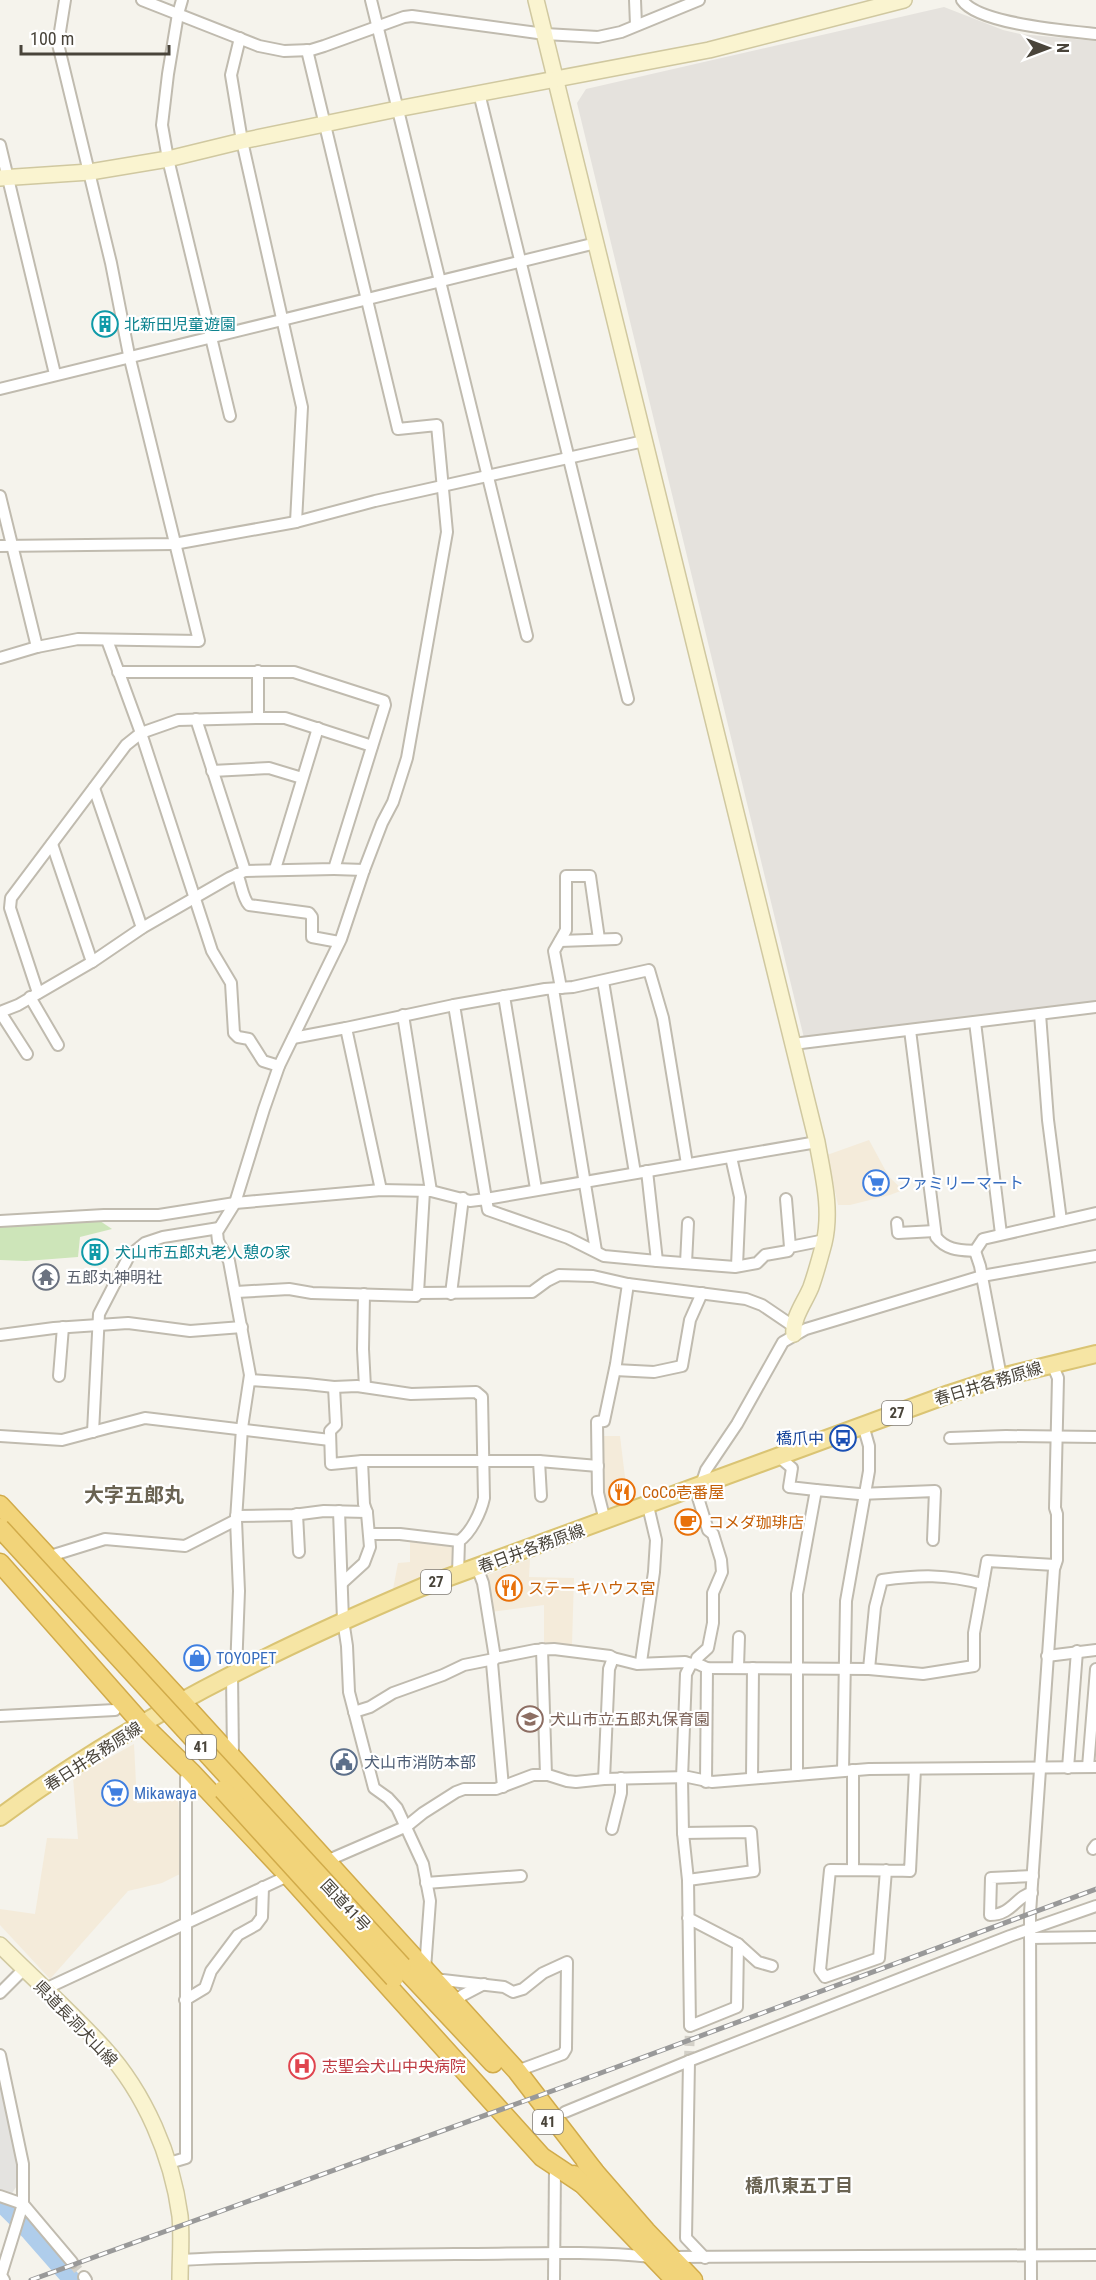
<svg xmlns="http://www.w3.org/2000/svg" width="1096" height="2280" viewBox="0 0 1096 2280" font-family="'Roboto Condensed','Noto Sans JP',sans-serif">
	<rect width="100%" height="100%" fill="#f5f3ec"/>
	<g fill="#f4ebda">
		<polygon points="869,1140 889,1177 903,1190 890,1195 850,1205 838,1205 827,1155"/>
		<polygon points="600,1436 620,1436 628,1502 605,1510 601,1493"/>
		<polygon points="410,1538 455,1543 455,1560 451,1568 393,1589 398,1563 410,1562"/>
		<polygon points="530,1559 529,1577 574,1578 572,1645 544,1644 544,1605 491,1612 485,1576"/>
		<polygon points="134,1744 137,1803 178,1800 181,1833 180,1874 162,1883 128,1891 50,1979 0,1925 0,1909 35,1914 47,1838 78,1839 73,1778"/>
	</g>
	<polygon fill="#e5e2dd" points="944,7 1003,30 1020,34 1096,41 1096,1003 804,1038 577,103 586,89"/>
	<polygon fill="#cde5b9" points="100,1221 112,1229 80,1237 78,1257 26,1261 0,1260 0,1227"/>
	<polygon fill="#e4e3e0" points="0,2075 17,2157 18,2184 9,2198 0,2195"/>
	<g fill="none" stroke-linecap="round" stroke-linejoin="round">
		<polyline stroke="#afcdeb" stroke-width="18" points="0,2202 30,2232 72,2280"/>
		<g stroke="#d3d0c8" stroke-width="10" stroke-dasharray="10 5" stroke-linecap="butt">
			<polyline points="689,2061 690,2026"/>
			<polyline points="72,2262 84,2277"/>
		</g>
		<g stroke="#c0bbaf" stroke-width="14">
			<g id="street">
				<polyline points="142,0 259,46 284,51 311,50 324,46 404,17 412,16 545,34 598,37 621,32 699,0"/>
				<polyline points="182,0 178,14 168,74 162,125 168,159 230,416"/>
				<polyline points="371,0 527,636"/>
				<polyline points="635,0 636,25"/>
				<path d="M962,0C978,24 1067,31 1096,34"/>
				<polyline points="240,38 231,75 242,141 302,407 296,522"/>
				<polyline points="479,93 628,699"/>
				<polyline points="0,145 55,374"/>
				<polyline points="0,389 596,243"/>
				<polyline points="0,496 37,647"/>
				<polyline points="0,546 174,544 296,522 375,501 644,441"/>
				<polyline points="107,640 141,733 212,951 231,983 234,1033 238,1037 249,1039 263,1061 279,1066"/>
				<polyline points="0,658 37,647 78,639 199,641 129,355 111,263 58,44 65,0"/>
				<polyline points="258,671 258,718"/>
				<polyline points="196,719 245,871"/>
				<polyline points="212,771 269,768 302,778"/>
				<polyline points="94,788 142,928"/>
				<polyline points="52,844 92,962"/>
				<polyline points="275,869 318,728"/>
				<polyline points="334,869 364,870"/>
				<path d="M237,874C242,885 242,897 249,905L309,913L312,917V937L339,942"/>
				<polyline points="560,941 616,939"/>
				<polyline points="603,981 635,1173"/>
				<polyline points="561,988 554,951 566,930 566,876 590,876 599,939"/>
				<polyline points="553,989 596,1251"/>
				<polyline points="38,993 10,908 11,898 126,745 141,733 178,720 258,718 285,718 372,746"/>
				<polyline points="504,996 536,1189"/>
				<polyline points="30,997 58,1045"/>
				<polyline points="454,1005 486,1199 817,1142"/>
				<polyline points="0,1012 18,1005 92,962 142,928 229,878 245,871 334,869 385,705 384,701 294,672 118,672"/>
				<polyline points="0,1012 27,1054"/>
				<polyline points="1040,1014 1048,1120 1061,1221"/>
				<polyline points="403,1015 431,1191"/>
				<polyline points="975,1022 1001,1234"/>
				<path d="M910,1030L936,1237C946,1250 959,1250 975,1251"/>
				<polyline points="293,1038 346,1028"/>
				<polyline points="793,1044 1096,1007"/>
				<polyline points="731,1157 740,1197 737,1266"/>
				<polyline points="381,1190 346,1028 454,1005 545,989 573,987 649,970 663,1018 687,1164"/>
				<polyline points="786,1199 790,1247"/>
				<polyline points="0,1221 104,1215 159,1215 235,1203 381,1190 431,1191 470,1201 486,1199 488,1210 568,1238 604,1256 657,1261 647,1171"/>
				<polyline points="897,1223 898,1233 935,1231"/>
				<polyline points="975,1251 983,1239 1096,1213"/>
				<polyline points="975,1251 980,1266 1001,1377"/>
				<polyline points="657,1261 735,1267 757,1263 765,1255 788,1251 790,1247 825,1240"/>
				<polyline points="686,1263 688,1223"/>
				<polyline points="236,1292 289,1289 312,1293 416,1296 418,1293 532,1292 547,1281 559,1275 593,1276 628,1284 746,1299 762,1305 793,1326"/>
				<polyline points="418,1293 424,1191"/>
				<polyline points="364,1294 363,1349 365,1387"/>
				<polyline points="451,1294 463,1198"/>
				<polyline points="0,1335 54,1328 128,1323 190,1331 242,1327"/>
				<polyline points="615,1370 654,1372 682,1366 690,1320 702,1293"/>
				<polyline points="59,1376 63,1327"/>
				<path d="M250,1380L307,1384L334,1387L357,1386L411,1394L476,1392L482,1397L484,1498C481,1512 471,1533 459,1541L458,1574"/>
				<polyline points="334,1387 336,1425 330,1431 331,1464 362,1461 539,1461 598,1466"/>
				<polyline points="93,1432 99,1314 129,1256 145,1243 163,1237 219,1228"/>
				<polyline points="0,1436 62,1440 145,1418 330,1440"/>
				<polyline points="950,1438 1006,1436 1096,1437"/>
				<polyline points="779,1457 792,1468 789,1487 816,1490"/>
				<polyline points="539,1461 541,1496"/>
				<polyline points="701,1485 706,1470 737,1424 783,1342 806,1329 982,1276 1096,1256"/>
				<polyline points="695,1488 708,1530 713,1534 721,1560 722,1572 713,1593 713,1623 708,1648 697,1658 696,1663"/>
				<polyline points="339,1511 343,1620 347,1646 349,1692 374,1788 388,1798 397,1808 423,1864 430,1901 425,1969"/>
				<polyline points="297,1514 299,1552"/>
				<polyline points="236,1516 293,1515 324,1511 367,1512"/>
				<polyline points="605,1521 598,1493 597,1422 604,1421 616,1364 628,1284"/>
				<polyline points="370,1534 400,1534 459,1541"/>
				<polyline points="47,1557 105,1539 185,1546 236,1520"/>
				<polyline points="477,1567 483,1583 495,1658 535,1650 554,1649 610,1656 613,1658"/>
				<polyline points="342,1583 364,1563 370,1547 367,1513 364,1504 362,1461"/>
				<polyline points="542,1649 546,1775"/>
				<polyline points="1047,1656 1096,1650"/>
				<polyline points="495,1658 492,1663 503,1787"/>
				<polyline points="641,1662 654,1572 656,1540 648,1506"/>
				<polyline points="738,1667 739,1637"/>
				<path d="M869,1669L875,1607L882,1580C919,1575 946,1574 983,1584L987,1561L1055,1565"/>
				<polyline points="236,1671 239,1591 236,1520 242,1428 250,1375 229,1261 218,1241 217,1232 235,1203 264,1109 279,1066 341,939 364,870 382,823 393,802 407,758 447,532 437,425 398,429 307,50"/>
				<polyline points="232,1673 233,1757"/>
				<polyline points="354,1712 370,1707 393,1693 443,1675 464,1665 494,1659"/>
				<polyline points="0,1716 115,1710"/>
				<polyline points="1088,1767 1096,1669"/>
				<polyline points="1068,1768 1077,1651"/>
				<polyline points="843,1771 846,1601 869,1471 869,1446 863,1425"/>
				<polyline points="797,1775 797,1594 816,1490 859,1494 935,1491 933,1540"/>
				<polyline points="752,1778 753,1668"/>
				<polyline points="604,1779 609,1669 613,1658 637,1664 685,1662 691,1664"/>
				<polyline points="706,1782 707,1668"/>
				<polyline points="612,1829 621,1793 621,1778"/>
				<polyline points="683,1833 751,1832 754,1871 688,1880"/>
				<polyline points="1093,1849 1096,1845"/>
				<polyline points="324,1862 407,1826 423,1813 456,1792 464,1789 496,1789 533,1775 548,1775 567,1781 576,1782 604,1779 688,1777 712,1782 869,1769 1096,1767"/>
				<polyline points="853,1870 853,1770"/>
				<path d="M886,1870L879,1958L825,1977L820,1970L830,1870C857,1870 883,1870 910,1871L915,1769"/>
				<polyline points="426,1883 521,1876"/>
				<path d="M1032,1893C1017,1895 1012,1915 990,1915L991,1878L1033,1876"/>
				<polyline points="688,1918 738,1944 737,2007 690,2026 688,1880 683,1833 682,1778 686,1674 691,1664 696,1663 707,1668 869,1669 923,1674 974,1666 974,1633 983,1584"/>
				<polyline points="1030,1938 1096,1937"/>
				<polyline points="738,1944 758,1962 772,1966"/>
				<polyline points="434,1979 504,1987 513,1992 523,1989 543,1973 567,1962 566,2049 563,2054 517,2071"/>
				<polyline points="45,1989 292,1874"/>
				<polyline points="0,1993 24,1969"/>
				<polyline points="185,2000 205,1988 211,1971 238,1935 256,1925 262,1917 263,1887"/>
				<polyline points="454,2002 463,1995 484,1984"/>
				<polyline points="0,2055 23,2164 23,2204 1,2275 4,2280"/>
				<polyline points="689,2061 686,2238 705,2258"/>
				<polyline points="565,2112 689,2061 1010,1936 1096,1906"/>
				<polyline points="169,2163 186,2158 186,1778 191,1772"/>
				<polyline points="0,2196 23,2204 72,2262"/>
				<polyline points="670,2257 1096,2255"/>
				<path d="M180,2260C272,2255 363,2255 455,2254C520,2254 587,2250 652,2257"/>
				<polyline points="84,2277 86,2280"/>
				<polyline points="554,2280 555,2166"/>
				<polyline points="1031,2280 1030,1913 1054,1569 1057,1560 1057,1514 1055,1508 1058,1378 1052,1364"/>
			</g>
		</g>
		<g stroke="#d0c8a0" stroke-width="18">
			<g id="secondary">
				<path d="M536,0L817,1142C823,1176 832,1209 824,1243C820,1258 816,1273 811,1287C805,1302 792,1318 794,1334"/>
				<polyline points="0,178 90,172 168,159 242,141 397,109 709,50 904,0"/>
				<path d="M0,1945C34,1979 71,2012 104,2048C145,2093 172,2156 180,2216C182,2237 180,2259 180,2280"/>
			</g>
		</g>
		<g stroke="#dac474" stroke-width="20">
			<path id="primary" d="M0,1817C130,1720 273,1650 422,1587L949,1394L1001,1377L1096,1354"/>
		</g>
		<g stroke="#d1ab4a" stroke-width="21">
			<g id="highway">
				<polyline points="0,1505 181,1701 517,2071 594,2171"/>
				<polyline points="0,1563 142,1724 191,1772 288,1875 542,2157 581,2183"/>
				<polyline points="402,1966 493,2063"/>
				<polyline points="586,2162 646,2231 693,2280"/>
				<polyline points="574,2175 675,2280"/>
			</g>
		</g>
		<use href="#street" stroke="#fff" stroke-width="10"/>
		<use href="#secondary" stroke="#faf4d0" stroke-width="15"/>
		<use href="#primary" stroke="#f6e5a4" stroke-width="16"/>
		<use href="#highway" stroke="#f2d47a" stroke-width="18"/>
		<g stroke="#999" stroke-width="5">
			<polyline id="rail" points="31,2280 563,2087 1096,1889"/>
		</g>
		<use href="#rail" stroke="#fff" stroke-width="3" stroke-dasharray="9" stroke-linecap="butt"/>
		<g stroke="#d1ab4a" stroke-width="21" stroke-linecap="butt">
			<g id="highway-bridge">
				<polyline points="0,1528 402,1966"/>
				<polyline points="223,1790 394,1978"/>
			</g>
		</g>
		<use href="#highway-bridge" stroke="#f2d47a" stroke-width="18"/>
	</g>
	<defs>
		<g id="building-ring" transform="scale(1.35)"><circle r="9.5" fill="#fff" stroke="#0f9aa8" stroke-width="1.5"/><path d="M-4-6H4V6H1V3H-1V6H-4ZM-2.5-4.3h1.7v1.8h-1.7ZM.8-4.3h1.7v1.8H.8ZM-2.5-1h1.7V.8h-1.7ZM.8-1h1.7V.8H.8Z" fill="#0f9aa8"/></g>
		<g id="supermarket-ring" transform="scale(1.35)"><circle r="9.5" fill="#fff" stroke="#3f7fe0" stroke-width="1.5"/><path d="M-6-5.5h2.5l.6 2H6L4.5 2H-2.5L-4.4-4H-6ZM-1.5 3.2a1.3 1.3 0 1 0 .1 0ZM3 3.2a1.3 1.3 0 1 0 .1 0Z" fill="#3f7fe0"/></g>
		<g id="temple-ring" transform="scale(1.35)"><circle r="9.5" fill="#fff" stroke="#6b7280" stroke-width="1.5"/><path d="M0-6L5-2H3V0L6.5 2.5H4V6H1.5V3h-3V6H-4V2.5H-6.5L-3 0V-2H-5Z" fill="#6b7280"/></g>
		<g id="bus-ring" transform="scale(1.35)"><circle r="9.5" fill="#fff" stroke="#1a4fb4" stroke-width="1.5"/><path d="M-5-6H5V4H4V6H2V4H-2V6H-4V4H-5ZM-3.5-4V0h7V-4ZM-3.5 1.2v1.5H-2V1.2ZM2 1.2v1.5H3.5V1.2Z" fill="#1a4fb4"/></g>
		<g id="restaurant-ring" transform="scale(1.35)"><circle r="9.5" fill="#fff" stroke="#e8710a" stroke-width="1.5"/><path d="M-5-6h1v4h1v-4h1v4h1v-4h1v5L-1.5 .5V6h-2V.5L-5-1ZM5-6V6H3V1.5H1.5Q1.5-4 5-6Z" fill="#e8710a"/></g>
		<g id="cafe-ring" transform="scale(1.35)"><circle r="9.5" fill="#fff" stroke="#e8710a" stroke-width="1.5"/><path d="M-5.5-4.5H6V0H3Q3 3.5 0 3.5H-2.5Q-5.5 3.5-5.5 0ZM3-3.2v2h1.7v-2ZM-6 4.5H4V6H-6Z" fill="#e8710a"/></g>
		<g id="shop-ring" transform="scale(1.35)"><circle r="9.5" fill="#fff" stroke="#3f7fe0" stroke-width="1.5"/><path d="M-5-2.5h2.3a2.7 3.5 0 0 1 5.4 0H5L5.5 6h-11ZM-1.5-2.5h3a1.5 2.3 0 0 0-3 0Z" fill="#3f7fe0"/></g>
		<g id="school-ring" transform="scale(1.35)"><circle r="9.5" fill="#fff" stroke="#8d6e63" stroke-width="1.5"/><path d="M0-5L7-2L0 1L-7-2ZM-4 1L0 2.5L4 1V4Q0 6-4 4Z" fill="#8d6e63"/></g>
		<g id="civic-ring" transform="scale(1.35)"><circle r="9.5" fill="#fff" stroke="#5c6f8a" stroke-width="1.5"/><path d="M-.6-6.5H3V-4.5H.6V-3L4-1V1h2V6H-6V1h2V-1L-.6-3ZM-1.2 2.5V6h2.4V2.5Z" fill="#5c6f8a"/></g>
		<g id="hospital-ring" transform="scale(1.35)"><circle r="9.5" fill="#fff" stroke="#e0444e" stroke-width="1.5"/><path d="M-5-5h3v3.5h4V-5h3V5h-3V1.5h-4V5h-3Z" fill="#e0444e"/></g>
	</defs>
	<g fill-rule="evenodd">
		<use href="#building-ring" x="105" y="324"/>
		<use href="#supermarket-ring" x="876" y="1183"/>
		<use href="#building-ring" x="95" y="1252"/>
		<use href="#temple-ring" x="46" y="1277"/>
		<use href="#bus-ring" x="843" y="1438"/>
		<use href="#restaurant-ring" x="622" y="1492"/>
		<use href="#cafe-ring" x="688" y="1522"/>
		<use href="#restaurant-ring" x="509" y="1588"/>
		<use href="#shop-ring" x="197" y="1658"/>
		<use href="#school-ring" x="530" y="1719"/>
		<use href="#civic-ring" x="344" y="1762"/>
		<use href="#supermarket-ring" x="115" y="1793"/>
		<use href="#hospital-ring" x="302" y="2066"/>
	</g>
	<g text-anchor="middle" stroke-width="4.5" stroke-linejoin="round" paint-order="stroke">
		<g fill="#fff" stroke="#807c75" stroke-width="1.5">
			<rect x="882" y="1401" width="30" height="24" rx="4.5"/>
			<rect x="421" y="1570" width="30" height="24" rx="4.5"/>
			<rect x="186" y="1735" width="30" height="24" rx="4.5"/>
			<rect x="533" y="2110" width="30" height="24" rx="4.5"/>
		</g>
		<g font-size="15" font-weight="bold" fill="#49443a">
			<text x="897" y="1418">27</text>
			<text x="436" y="1587">27</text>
			<text x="201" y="1752">41</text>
			<text x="548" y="2127">41</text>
		</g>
		<g font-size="16" fill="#0d838f" stroke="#fff" text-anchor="start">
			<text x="124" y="330">北新田児童遊園</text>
			<text x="115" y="1258">犬山市五郎丸老人憩の家</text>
		</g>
		<g font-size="16" fill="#366cbe" stroke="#fff" text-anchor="start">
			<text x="896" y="1189">ファミリーマート</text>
			<text x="216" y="1664">TOYOPET</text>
			<text x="134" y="1799">Mikawaya</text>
		</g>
		<g font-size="16" fill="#5b616d" stroke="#fff" text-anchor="start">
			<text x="66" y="1283">五郎丸神明社</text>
		</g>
		<g font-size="16" fill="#49443a" stroke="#fff">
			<text transform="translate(988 1383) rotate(-17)" y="6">春日井各務原線</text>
			<text transform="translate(531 1548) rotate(-20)" y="6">春日井各務原線</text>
			<text transform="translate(93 1756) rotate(-33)" y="6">春日井各務原線</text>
			<text transform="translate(346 1905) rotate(47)" y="6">国道41号</text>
			<text transform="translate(76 2023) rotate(46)" y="6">県道長洞犬山線</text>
		</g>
		<g font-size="16" fill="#164399" stroke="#fff" text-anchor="end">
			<text x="824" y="1444">橋爪中</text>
		</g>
		<g font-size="16" fill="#c56008" stroke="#fff" text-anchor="start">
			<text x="642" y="1498">CoCo壱番屋</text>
			<text x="708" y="1528">コメダ珈琲店</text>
			<text x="528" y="1594">ステーキハウス宮</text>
		</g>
		<g font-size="16" fill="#785e54" stroke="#fff" text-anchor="start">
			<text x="550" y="1725">犬山市立五郎丸保育園</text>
		</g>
		<g font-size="16" fill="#4e5e75" stroke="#fff" text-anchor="start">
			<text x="364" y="1768">犬山市消防本部</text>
		</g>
		<g font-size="16" fill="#be3a42" stroke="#fff" text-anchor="start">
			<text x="322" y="2072">志聖会犬山中央病院</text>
		</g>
		<g font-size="18" font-weight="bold" fill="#6a6352" stroke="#fff">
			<text x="799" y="2192">橋爪東五丁目</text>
		</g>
		<g font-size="20" font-weight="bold" fill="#6a6352" stroke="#fff">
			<text x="134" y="1502">大字五郎丸</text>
		</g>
	</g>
	<g transform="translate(1048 48) rotate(90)" stroke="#ffffff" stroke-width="4.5" paint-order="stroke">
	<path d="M0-4.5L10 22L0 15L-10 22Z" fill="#49443a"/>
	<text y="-9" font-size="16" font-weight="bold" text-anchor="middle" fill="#49443a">N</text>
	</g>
	<path d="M21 45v9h148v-9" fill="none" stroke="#49443a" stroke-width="3"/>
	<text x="30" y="45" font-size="18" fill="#49443a" stroke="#ffffff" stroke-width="4.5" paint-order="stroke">100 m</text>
</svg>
